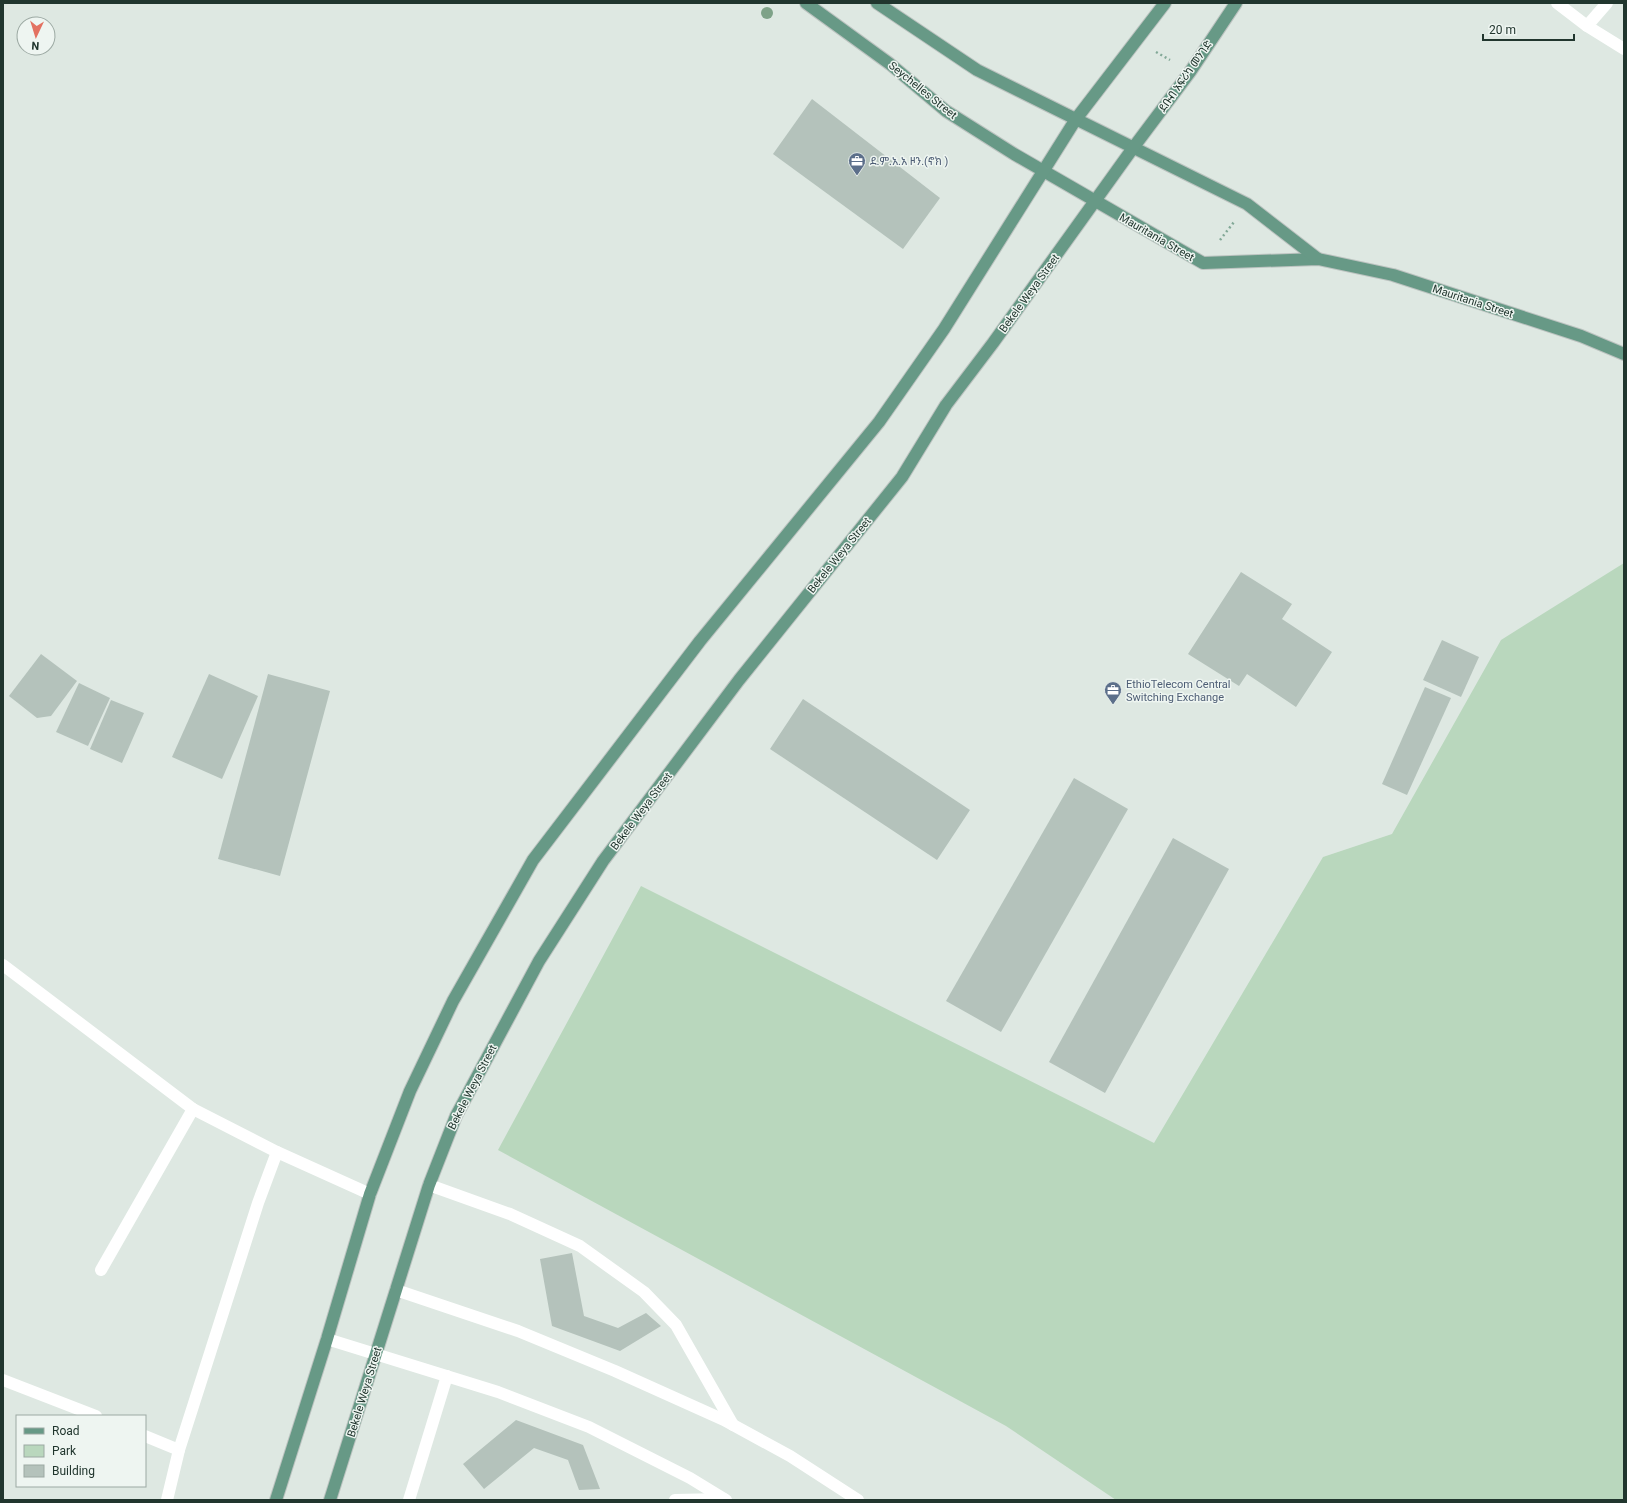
<svg xmlns="http://www.w3.org/2000/svg" width="1627" height="1503" viewBox="0 0 1627 1503" font-family="Roboto,'Noto Sans Ethiopic',sans-serif">
	<rect width="100%" height="100%" fill="#dee8e2"/>
	<polygon fill="#b9d7bd" points="1624,563 1624,1500 1116,1500 1006,1426 498,1150 641,886 1154,1143 1323,857 1392,834 1501,640"/>
	<g fill="#b4c2bb">
		<polygon points="812,99 940,198 903,249 773,154"/>
		<polygon points="1241,572 1292,604 1282,619 1332,652 1296,707 1247,674 1239,686 1188,654"/>
		<polygon points="1442,640 1479,657 1461,697 1423,680"/>
		<polygon points="41,654 77,681 51,716 37,718 9,696"/>
		<polygon points="209,674 258,696 222,779 172,757"/>
		<polygon points="268,674 330,691 280,876 218,859"/>
		<polygon points="79,683 110,698 88,746 56,732"/>
		<polygon points="1425,687 1451,698 1407,795 1382,784"/>
		<polygon points="803,699 970,810 937,860 770,749"/>
		<polygon points="111,700 144,713 122,763 90,749"/>
		<polygon points="1074,778 1128,809 1001,1032 946,1001"/>
		<polygon points="1173,838 1229,869 1105,1093 1049,1062"/>
		<polygon points="572,1253 584,1316 618,1328 646,1313 661,1326 620,1351 552,1326 540,1259"/>
		<polygon points="516,1420 583,1445 600,1489 579,1490 568,1460 534,1448 484,1489 463,1464"/>
	</g>
	<g fill="none" stroke-linecap="round" stroke-linejoin="round">
		<g stroke="#bcc3c0" stroke-width="14">
			<g id="primary">
				<polyline points="806,3 890,64 946,111 1014,154 1203,263 1318,259 1393,275 1581,336 1624,354"/>
				<polyline points="877,3 977,70 1247,204 1318,259"/>
				<polyline points="276,1500 327,1339 370,1194 410,1091 453,1001 533,860 700,641 879,422 944,329 1076,119 1165,3"/>
				<polyline points="330,1500 429,1185 456,1116 539,961 603,861 739,680 902,477 946,405 993,343 1133,148 1190,72 1236,3"/>
			</g>
		</g>
		<g stroke="#82a897" stroke-width="2.5" stroke-dasharray="2 3" stroke-linecap="butt">
			<polyline points="1156,52 1170,60"/>
			<polyline points="1220,240 1234,222"/>
		</g>
		<g stroke="#fff" stroke-width="12">
			<polyline points="3,965 193,1109 277,1152"/>
			<polyline points="429,1185 510,1214 580,1246 644,1292 676,1325 733,1425"/>
			<polyline points="101,1270 193,1109"/>
			<polyline points="396,1290 518,1331 615,1371 724,1420 790,1456 858,1500"/>
			<polyline points="327,1339 498,1392 589,1427 690,1478 726,1500"/>
			<polyline points="3,1380 96,1416"/>
			<polyline points="145,1436 179,1450"/>
			<polyline points="167,1500 179,1450 258,1203 277,1152 370,1194"/>
			<polyline points="409,1500 447,1376"/>
			<polyline points="675,1500 724,1499"/>
		</g>
		<g stroke="#fff" stroke-width="12">
			<polyline points="1557,3 1587,26 1624,49"/>
			<polyline points="1587,26 1607,3"/>
		</g>
		<use href="#primary" stroke="#679986" stroke-width="12"/>
	</g>
	<circle fill="#7ea288" cx="767" cy="13" r="6"/>
	<defs>
		<g id="office-pin" transform="scale(0.9)"><path d="M0 17L-7.5 6A9.5 9.5 0 1 1 7.5 6Z" fill="#5c6f8a" stroke="#eef5f1"/><path d="M-6-3h4V-5.5h4V-3h4V5H-6ZM-1-4.5V-3h2v-1.5ZM-6 0V1H6V0Z" fill="#fff"/></g>
	</defs>
	<g fill-rule="evenodd">
		<use href="#office-pin" x="857" y="161"/>
		<use href="#office-pin" x="1113" y="690"/>
	</g>
	<g text-anchor="middle" stroke-width="3" stroke-linejoin="round" paint-order="stroke">
		<g font-size="11" fill="#21362e" stroke="#eef5f1">
			<text transform="translate(1185 76) rotate(-55)" y="4">ደቡብ አፍሪካ መንገድ</text>
			<text transform="translate(923 90) rotate(39)" y="4">Seychelles Street</text>
			<text transform="translate(1157 237) rotate(30)" y="4">Mauritania Street</text>
			<text transform="translate(1029 293) rotate(-54)" y="4">Bekele Weya Street</text>
			<text transform="translate(1473 301) rotate(18)" y="4">Mauritania Street</text>
			<text transform="translate(839 555) rotate(-51)" y="4">Bekele Weya Street</text>
			<text transform="translate(641 811) rotate(-53)" y="4">Bekele Weya Street</text>
			<text transform="translate(472 1087) rotate(-63)" y="4">Bekele Weya Street</text>
			<text transform="translate(364 1392) rotate(-73)" y="4">Bekele Weya Street</text>
		</g>
		<g font-size="11" fill="#4e5e75" stroke="#eef5f1" text-anchor="start">
			<text x="870" y="165">ደ.ም.አ.አ ዞን.(ኖክ )</text>
			<text x="1126" y="688">EthioTelecom Central<tspan x="1126" dy="13">Switching Exchange</tspan></text>
		</g>
	</g>
	<rect width="1627" height="1503" fill="none" stroke="#21362e" stroke-width="8"/>
	<rect x="16" y="1415" width="130" height="72" fill="#eef5f1" stroke="#9ca9a3"/>
	<rect x="24" y="1428" width="20" height="6" fill="#679986" stroke="#9ca9a3"/>
	<text x="52" y="1435" font-size="12" fill="#21362e">Road</text>
	<rect x="24" y="1445" width="20" height="12" fill="#b9d7bd" stroke="#9ca9a3"/>
	<text x="52" y="1455" font-size="12" fill="#21362e">Park</text>
	<rect x="24" y="1465" width="20" height="12" fill="#b4c2bb" stroke="#9ca9a3"/>
	<text x="52" y="1475" font-size="12" fill="#21362e">Building</text>
	<g transform="translate(36 36) rotate(184)"><circle r="19" fill="#eef5f1" stroke="#9ca9a3"/>
	<path d="M0-3L7 15L0 10L-7 15Z" fill="#e37161"/>
	<text y="-6" font-size="11" font-weight="bold" text-anchor="middle" fill="#21362e">N</text>
	</g>
	<path d="M1483 34v6h91v-6" fill="none" stroke="#21362e" stroke-width="2"/>
	<text x="1489" y="34" font-size="12" fill="#21362e" stroke="#eef5f1" stroke-width="3" paint-order="stroke">20 m</text>
</svg>
